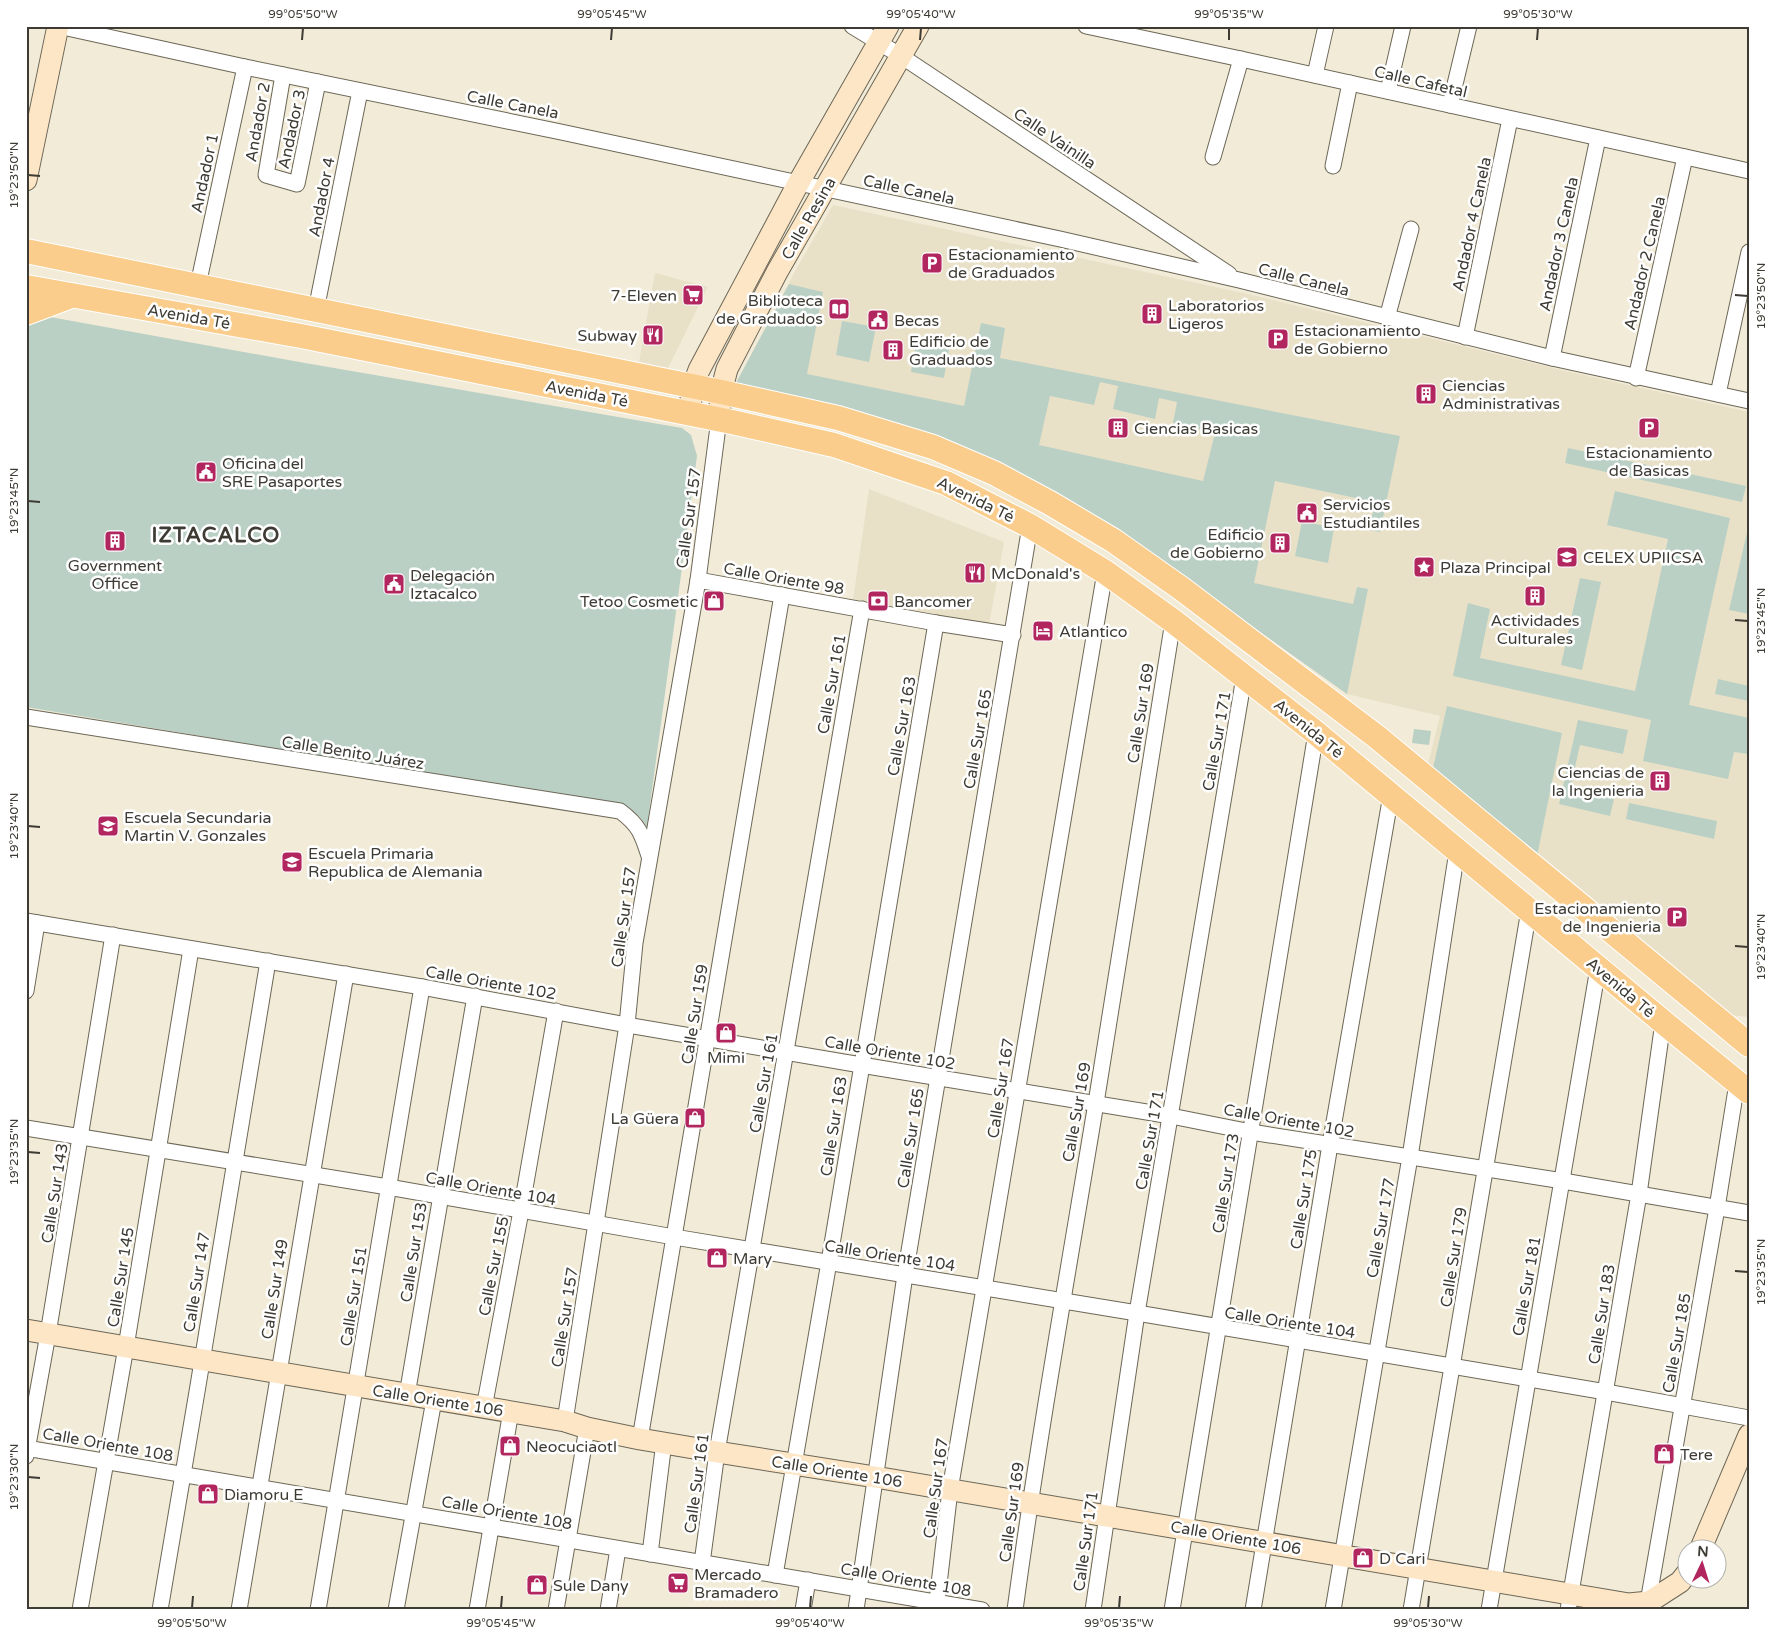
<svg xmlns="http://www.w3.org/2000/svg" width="1775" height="1636" viewBox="0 0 1775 1636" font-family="'Varela Round',sans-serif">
	<rect width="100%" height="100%" fill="#f1ebd8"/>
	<g fill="#e9e1c7">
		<polygon points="833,205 1248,294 1561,370 1749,412 1749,1017 1730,1015 1426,772 1440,716 1347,694 1112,526 1030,480 930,436 889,421 845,408 736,383 793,275"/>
		<polygon points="655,273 708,287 668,368 639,362"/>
		<polygon points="869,489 1004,542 988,630 852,607"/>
	</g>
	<g fill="#bad0c5" fill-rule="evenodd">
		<path d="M789,284L823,292L807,374L964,406L981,323L1005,328L1000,358L1400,436L1380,532L1369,530L1375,502L1275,481L1254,583L1353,604L1357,587L1368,589L1347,694L1112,526L1030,480L930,436L889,421L845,408L736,383ZM1100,382L1118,386L1113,409L1155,419L1159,398L1177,402L1173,423L1215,433L1203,481L1039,445L1050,396L1094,405Z"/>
		<path d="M50,317L305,363L682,428L691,435L697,456L647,827C640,815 633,811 620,806L26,707V319Z"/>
		<polygon points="842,321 876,327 869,362 836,355"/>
		<polygon points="917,338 950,344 944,378 911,372"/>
		<polygon points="1568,448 1746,486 1742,502 1565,463"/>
		<polygon points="1615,491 1730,518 1689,705 1749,718 1749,754 1734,752 1728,779 1643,761 1651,720 1453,676 1468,603 1490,609 1480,658 1635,691 1668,539 1607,525"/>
		<polygon points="1302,521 1334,528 1328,563 1295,556"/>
		<polygon points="1749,524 1749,614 1729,610"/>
		<polygon points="1580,578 1601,582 1582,670 1561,665"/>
		<polygon points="1718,679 1749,686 1749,701 1715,694"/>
		<polygon points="1447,706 1562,733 1536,861 1431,777"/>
		<polygon points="1578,720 1628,730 1623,754 1580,745 1570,790 1614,799 1610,816 1559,804"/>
		<polygon points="1414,729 1431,731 1429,745 1412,743"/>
		<polygon points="1629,803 1717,821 1714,839 1626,819"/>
	</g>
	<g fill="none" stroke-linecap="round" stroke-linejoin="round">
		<g stroke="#6d6757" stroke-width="17">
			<g id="street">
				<polyline points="58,26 245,67 561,132 1060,239 1239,280 1552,358 1749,401"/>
				<polyline points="852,26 901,56 1229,274"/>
				<polyline points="1086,26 1241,59 1749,171"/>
				<polyline points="283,75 266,175 297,184 318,82"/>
				<polyline points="1315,75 1326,26"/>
				<polyline points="1388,91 1403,26"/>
				<polyline points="1450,105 1469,26"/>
				<polyline points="1213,157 1241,59"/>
				<polyline points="1333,166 1350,83"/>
				<polyline points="198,285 245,67"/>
				<polyline points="316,310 360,91"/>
				<polyline points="1387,318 1411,229"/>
				<polyline points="1465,337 1510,119"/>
				<polyline points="1552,358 1598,138"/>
				<polyline points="1636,378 1685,157"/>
				<polyline points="1718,394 1749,252"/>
				<polyline points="698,580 936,623 1013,635"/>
				<path d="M26,717L620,811C639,825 642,834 649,856"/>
				<polyline points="26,921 422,987 627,1025 861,1065 1171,1116 1251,1132 1563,1181 1749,1213"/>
				<polyline points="26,991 37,923"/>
				<polyline points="26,1128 388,1187 674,1237 1137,1313 1606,1392 1749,1418"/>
				<polyline points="407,1395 475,996"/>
				<polyline points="484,1408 521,1211 556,1011"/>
				<polyline points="565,1421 627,1025 635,943 698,580 719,419"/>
				<polyline points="640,1439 782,595"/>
				<polyline points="26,1448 982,1610"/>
				<polyline points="26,1456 48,1334 113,935"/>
				<polyline points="650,1554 664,1442"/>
				<polyline points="702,1563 717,1452 862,609"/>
				<polyline points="775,1575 829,1262 936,623"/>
				<polyline points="1647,1608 1717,1208 1737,1083"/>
				<polyline points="80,1610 126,1347 191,949"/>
				<path d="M160,1610C198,1394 231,1177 268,961"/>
				<polyline points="239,1610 346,974"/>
				<polyline points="318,1610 422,987"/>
				<polyline points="396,1610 434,1400"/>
				<polyline points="477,1610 511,1411"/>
				<polyline points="556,1610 587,1428"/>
				<polyline points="608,1610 618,1549"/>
				<polyline points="803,1610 808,1580"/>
				<polyline points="856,1610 905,1275 1030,526"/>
				<polyline points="936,1610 950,1490 1105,572"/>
				<path d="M1015,1610C1038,1440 1068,1272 1096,1103C1122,942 1147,781 1173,621"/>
				<polyline points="1093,1610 1137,1313 1244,677"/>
				<polyline points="1172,1610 1316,733"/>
				<polyline points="1253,1610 1330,1145 1391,795"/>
				<polyline points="1333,1610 1410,1157 1457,851"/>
				<polyline points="1411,1610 1529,910"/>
				<polyline points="1489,1610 1598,968"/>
				<polyline points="1568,1610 1639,1194 1663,1022"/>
			</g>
		</g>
		<g stroke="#6d6757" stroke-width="23">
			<g id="secondary">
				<polyline points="26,180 58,26"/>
				<polyline points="689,413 693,386 699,370 799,182 888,26"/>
				<polyline points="719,419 721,392 727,369 777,272 918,26"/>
				<polyline points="26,1330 565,1421 587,1428 640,1439 717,1452 875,1477 1629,1604 1649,1602 1680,1582 1688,1572"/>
				<polyline points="1701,1548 1749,1435"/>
			</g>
		</g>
		<g stroke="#fff" stroke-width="26">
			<g id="primary">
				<polyline points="26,251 721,392 838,418 933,447 994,473 1050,503 1114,541 1182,589 1377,737 1749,1045"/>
				<polyline points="26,287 301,336 732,422 834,445 946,483 1030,526 1105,572 1173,621 1316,733 1663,1022 1749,1092"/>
				<polyline points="26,313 71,296"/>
			</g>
		</g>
		<use href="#street" stroke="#fff" stroke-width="15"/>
		<use href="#secondary" stroke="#fde6c6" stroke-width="21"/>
		<use href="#primary" stroke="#fbcd8c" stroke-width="24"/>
	</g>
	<path fill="none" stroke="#3d3b33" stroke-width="2" d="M302,40L303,28M611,40L612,28M920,40L921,28M1229,40V28M1537,40L1538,28M28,175L40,176M1735,295L1748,296M28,501L40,502M1735,620L1748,621M28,826L40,827M1735,946L1748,947M28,1152L40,1153M1735,1271L1748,1272M28,1477L40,1478M192,1608L193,1596M501,1608L502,1596M810,1608L811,1596M1119,1608L1120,1596M1428,1608L1429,1596"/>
	<defs>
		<g id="parking-square" transform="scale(1.125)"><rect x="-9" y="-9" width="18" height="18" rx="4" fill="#b2265f" stroke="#fff"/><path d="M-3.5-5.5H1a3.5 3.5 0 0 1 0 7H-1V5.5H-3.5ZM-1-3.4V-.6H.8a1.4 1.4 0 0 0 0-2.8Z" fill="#fff"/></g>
		<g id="supermarket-square" transform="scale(1.125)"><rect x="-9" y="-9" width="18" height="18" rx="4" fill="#b2265f" stroke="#fff"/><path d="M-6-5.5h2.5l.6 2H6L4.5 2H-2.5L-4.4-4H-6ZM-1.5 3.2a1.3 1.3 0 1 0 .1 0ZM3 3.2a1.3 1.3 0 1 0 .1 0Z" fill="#fff"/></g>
		<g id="library-square" transform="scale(1.125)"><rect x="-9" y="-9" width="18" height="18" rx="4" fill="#b2265f" stroke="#fff"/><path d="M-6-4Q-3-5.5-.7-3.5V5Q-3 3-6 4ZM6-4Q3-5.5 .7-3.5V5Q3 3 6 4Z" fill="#fff"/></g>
		<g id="building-square" transform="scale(1.125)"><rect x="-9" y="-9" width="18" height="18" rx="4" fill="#b2265f" stroke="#fff"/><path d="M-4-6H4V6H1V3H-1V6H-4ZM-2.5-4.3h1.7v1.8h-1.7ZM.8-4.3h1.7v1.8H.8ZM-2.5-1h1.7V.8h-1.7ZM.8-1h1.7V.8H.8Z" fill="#fff"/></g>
		<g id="civic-square" transform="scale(1.125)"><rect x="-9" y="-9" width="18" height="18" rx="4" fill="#b2265f" stroke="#fff"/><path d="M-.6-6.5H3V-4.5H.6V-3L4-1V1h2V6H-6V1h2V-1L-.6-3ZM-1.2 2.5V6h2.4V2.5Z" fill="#fff"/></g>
		<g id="restaurant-square" transform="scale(1.125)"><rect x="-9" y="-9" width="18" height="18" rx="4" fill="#b2265f" stroke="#fff"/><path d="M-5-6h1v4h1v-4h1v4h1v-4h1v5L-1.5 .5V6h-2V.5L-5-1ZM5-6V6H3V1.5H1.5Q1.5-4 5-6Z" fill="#fff"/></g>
		<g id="university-square" transform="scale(1.125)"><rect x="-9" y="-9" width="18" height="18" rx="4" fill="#b2265f" stroke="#fff"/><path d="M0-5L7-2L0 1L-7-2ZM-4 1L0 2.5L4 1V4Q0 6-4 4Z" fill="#fff"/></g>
		<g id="sight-square" transform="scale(1.125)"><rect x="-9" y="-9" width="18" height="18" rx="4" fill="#b2265f" stroke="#fff"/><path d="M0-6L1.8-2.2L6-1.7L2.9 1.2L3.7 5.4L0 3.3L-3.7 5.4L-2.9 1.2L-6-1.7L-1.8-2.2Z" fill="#fff"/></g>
		<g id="shop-square" transform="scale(1.125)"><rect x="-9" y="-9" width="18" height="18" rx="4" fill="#b2265f" stroke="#fff"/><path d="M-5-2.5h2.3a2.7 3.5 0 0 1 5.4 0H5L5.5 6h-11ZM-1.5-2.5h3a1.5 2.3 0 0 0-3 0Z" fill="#fff"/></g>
		<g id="bank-square" transform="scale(1.125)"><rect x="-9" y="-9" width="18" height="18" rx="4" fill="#b2265f" stroke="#fff"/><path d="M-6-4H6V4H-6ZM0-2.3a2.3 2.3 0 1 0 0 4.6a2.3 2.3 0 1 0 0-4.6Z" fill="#fff"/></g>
		<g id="hotel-square" transform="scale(1.125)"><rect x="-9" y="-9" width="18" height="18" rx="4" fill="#b2265f" stroke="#fff"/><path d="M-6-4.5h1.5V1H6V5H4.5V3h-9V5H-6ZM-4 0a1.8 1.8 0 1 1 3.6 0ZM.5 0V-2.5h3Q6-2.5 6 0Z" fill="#fff"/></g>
		<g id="school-square" transform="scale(1.125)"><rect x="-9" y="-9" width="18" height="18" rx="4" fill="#b2265f" stroke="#fff"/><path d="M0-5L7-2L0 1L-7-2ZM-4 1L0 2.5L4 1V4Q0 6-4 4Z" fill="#fff"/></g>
	</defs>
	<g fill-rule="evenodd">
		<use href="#parking-square" x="932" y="263"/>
		<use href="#supermarket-square" x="693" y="295"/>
		<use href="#library-square" x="839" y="309"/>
		<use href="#building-square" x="1152" y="314"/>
		<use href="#civic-square" x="878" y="320"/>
		<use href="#restaurant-square" x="653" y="335"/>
		<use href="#parking-square" x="1278" y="339"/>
		<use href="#building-square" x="893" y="350"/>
		<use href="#building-square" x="1426" y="394"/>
		<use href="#building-square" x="1118" y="428"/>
		<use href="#parking-square" x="1649" y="428"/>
		<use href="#civic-square" x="206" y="472"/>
		<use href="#civic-square" x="1307" y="513"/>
		<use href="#building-square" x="115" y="541"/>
		<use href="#building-square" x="1280" y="543"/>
		<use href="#university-square" x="1567" y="557"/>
		<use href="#sight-square" x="1424" y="567"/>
		<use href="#restaurant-square" x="975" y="573"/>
		<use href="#civic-square" x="394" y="584"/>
		<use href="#building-square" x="1535" y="596"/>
		<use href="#shop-square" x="714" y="601"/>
		<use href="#bank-square" x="878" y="601"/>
		<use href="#hotel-square" x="1043" y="631"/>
		<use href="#building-square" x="1660" y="781"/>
		<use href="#school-square" x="108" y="826"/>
		<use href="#school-square" x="292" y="862"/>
		<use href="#parking-square" x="1677" y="917"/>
		<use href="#shop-square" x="726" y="1033"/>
		<use href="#shop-square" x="695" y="1118"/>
		<use href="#shop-square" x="717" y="1258"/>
		<use href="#shop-square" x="510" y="1446"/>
		<use href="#shop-square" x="1664" y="1454"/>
		<use href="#shop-square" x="208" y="1494"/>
		<use href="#shop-square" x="1363" y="1558"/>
		<use href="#supermarket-square" x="678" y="1583"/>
		<use href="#shop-square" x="537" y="1585"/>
	</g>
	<g text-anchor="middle" stroke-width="5" stroke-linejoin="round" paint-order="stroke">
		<g font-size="16" fill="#3d3b33" stroke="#fff">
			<text transform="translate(1421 81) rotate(13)" y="6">Calle Cafetal</text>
			<text transform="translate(513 104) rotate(11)" y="6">Calle Canela</text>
			<text transform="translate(257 122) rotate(-80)" y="6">Andador 2</text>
			<text transform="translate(291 129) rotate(-78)" y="6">Andador 3</text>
			<text transform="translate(1055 138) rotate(34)" y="6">Calle Vainilla</text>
			<text transform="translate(204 173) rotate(-78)" y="6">Andador 1</text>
			<text transform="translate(909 189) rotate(12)" y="6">Calle Canela</text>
			<text transform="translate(321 197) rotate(-79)" y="6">Andador 4</text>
			<text transform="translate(808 218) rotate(-60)" y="6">Calle Resina</text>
			<text transform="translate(1471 224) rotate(-78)" y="6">Andador 4 Canela</text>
			<text transform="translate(1558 244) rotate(-78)" y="6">Andador 3 Canela</text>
			<text transform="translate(1644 263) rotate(-77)" y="6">Andador 2 Canela</text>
			<text transform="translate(1304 279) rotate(14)" y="6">Calle Canela</text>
			<text transform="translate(189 316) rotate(10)" y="6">Avenida Té</text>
			<text transform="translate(587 393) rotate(11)" y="6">Avenida Té</text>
			<text transform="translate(976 499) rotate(26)" y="6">Avenida Té</text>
			<text transform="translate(688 518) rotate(-82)" y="6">Calle Sur 157</text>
			<text transform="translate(784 578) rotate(10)" y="6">Calle Oriente 98</text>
			<text transform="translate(831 684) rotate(-80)" y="6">Calle Sur 161</text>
			<text transform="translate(1140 713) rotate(-81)" y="6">Calle Sur 169</text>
			<text transform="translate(901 726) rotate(-80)" y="6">Calle Sur 163</text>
			<text transform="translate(1309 728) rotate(39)" y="6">Avenida Té</text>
			<text transform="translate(977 739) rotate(-80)" y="6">Calle Sur 165</text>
			<text transform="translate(1216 741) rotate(-80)" y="6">Calle Sur 171</text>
			<text transform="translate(353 752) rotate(9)" y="6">Calle Benito Juárez</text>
			<text transform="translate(623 917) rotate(-82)" y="6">Calle Sur 157</text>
			<text transform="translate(491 982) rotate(10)" y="6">Calle Oriente 102</text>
			<text transform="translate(1621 987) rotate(40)" y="6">Avenida Té</text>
			<text transform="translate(694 1014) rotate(-81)" y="6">Calle Sur 159</text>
			<text transform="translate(890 1052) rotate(10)" y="6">Calle Oriente 102</text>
			<text transform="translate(763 1083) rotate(-80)" y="6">Calle Sur 161</text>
			<text transform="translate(1000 1088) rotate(-81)" y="6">Calle Sur 167</text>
			<text transform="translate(1076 1112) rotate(-80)" y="6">Calle Sur 169</text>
			<text transform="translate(1289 1120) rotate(10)" y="6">Calle Oriente 102</text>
			<text transform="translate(833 1126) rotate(-81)" y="6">Calle Sur 163</text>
			<text transform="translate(910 1138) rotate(-81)" y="6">Calle Sur 165</text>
			<text transform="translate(1149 1140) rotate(-80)" y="6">Calle Sur 171</text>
			<text transform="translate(1225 1183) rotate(-81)" y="6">Calle Sur 173</text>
			<text transform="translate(491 1188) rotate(10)" y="6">Calle Oriente 104</text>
			<text transform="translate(54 1193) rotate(-81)" y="6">Calle Sur 143</text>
			<text transform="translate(1303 1199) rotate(-81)" y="6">Calle Sur 175</text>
			<text transform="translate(1380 1228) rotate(-80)" y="6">Calle Sur 177</text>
			<text transform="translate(413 1252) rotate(-81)" y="6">Calle Sur 153</text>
			<text transform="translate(890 1255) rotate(9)" y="6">Calle Oriente 104</text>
			<text transform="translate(1453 1257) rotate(-81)" y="6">Calle Sur 179</text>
			<text transform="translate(493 1266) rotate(-79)" y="6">Calle Sur 155</text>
			<text transform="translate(120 1277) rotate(-81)" y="6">Calle Sur 145</text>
			<text transform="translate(196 1282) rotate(-81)" y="6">Calle Sur 147</text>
			<text transform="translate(1526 1286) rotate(-80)" y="6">Calle Sur 181</text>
			<text transform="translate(274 1289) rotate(-81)" y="6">Calle Sur 149</text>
			<text transform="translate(353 1296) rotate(-81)" y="6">Calle Sur 151</text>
			<text transform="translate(1601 1314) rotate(-81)" y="6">Calle Sur 183</text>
			<text transform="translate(564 1317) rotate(-81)" y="6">Calle Sur 157</text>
			<text transform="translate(1290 1322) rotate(9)" y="6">Calle Oriente 104</text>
			<text transform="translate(1676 1343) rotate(-80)" y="6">Calle Sur 185</text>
			<text transform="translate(438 1400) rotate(9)" y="6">Calle Oriente 106</text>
			<text transform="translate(108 1444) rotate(10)" y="6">Calle Oriente 108</text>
			<text transform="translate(837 1471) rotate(9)" y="6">Calle Oriente 106</text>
			<text transform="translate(696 1483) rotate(-82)" y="6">Calle Sur 161</text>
			<text transform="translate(935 1488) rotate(-82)" y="6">Calle Sur 167</text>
			<text transform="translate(507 1512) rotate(10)" y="6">Calle Oriente 108</text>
			<text transform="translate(1011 1512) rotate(-82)" y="6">Calle Sur 169</text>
			<text transform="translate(1236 1537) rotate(10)" y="6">Calle Oriente 106</text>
			<text transform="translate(1085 1541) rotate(-82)" y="6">Calle Sur 171</text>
			<text transform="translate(906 1579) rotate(10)" y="6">Calle Oriente 108</text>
		</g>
		<g font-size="16" fill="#3d3b33" stroke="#fff" text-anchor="start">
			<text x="948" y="260">Estacionamiento<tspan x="948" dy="18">de Graduados</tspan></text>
			<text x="677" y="301" text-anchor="end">7-Eleven</text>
			<text x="823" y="306" text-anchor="end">Biblioteca<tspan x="823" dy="18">de Graduados</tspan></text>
			<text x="1168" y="311">Laboratorios<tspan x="1168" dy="18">Ligeros</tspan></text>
			<text x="894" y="326">Becas</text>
			<text x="1294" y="336">Estacionamiento<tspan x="1294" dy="18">de Gobierno</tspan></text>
			<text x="637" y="341" text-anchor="end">Subway</text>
			<text x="909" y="347">Edificio de<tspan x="909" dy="18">Graduados</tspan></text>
			<text x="1442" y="391">Ciencias<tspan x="1442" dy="18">Administrativas</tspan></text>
			<text x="1134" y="434">Ciencias Basicas</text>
			<text x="1649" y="458" text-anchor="middle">Estacionamiento<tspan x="1649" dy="18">de Basicas</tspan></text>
			<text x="222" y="469">Oficina del<tspan x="222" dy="18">SRE Pasaportes</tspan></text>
			<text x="1323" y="510">Servicios<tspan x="1323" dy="18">Estudiantiles</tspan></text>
			<text x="1264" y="540" text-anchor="end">Edificio<tspan x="1264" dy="18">de Gobierno</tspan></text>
			<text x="1583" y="563">CELEX UPIICSA</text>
			<text x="115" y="571" text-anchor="middle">Government<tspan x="115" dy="18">Office</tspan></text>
			<text x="1440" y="573">Plaza Principal</text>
			<text x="991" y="579">McDonald's</text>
			<text x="410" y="581">Delegación<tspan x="410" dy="18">Iztacalco</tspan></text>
			<text x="698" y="607" text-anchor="end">Tetoo Cosmetic</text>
			<text x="894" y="607">Bancomer</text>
			<text x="1535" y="626" text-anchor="middle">Actividades<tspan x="1535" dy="18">Culturales</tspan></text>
			<text x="1059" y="637">Atlantico</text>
			<text x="1644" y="778" text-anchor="end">Ciencias de<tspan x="1644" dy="18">la Ingenieria</tspan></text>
			<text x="124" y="823">Escuela Secundaria<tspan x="124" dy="18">Martin V. Gonzales</tspan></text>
			<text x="308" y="859">Escuela Primaria<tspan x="308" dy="18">Republica de Alemania</tspan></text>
			<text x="1661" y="914" text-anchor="end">Estacionamiento<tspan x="1661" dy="18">de Ingenieria</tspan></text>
			<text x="726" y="1063" text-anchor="middle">Mimi</text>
			<text x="679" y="1124" text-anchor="end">La Güera</text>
			<text x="733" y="1264">Mary</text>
			<text x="526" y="1452">Neocuciaotl</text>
			<text x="1680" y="1460">Tere</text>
			<text x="224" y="1500">Diamoru E</text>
			<text x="1379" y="1564">D Cari</text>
			<text x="694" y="1580">Mercado<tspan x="694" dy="18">Bramadero</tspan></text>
			<text x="553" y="1591">Sule Dany</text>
		</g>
		<g font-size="21" font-weight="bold" letter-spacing="1" fill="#3d3b33" stroke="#fff">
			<text x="216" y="542">IZTACALCO</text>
		</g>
	</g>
	<rect width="1775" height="1636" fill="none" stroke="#ffffff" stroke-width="55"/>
	<g transform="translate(1702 1564) rotate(4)"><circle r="24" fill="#ffffff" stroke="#b1b1ad"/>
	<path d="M0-4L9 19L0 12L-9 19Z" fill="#b2265f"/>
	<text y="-8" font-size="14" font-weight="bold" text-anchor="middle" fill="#3d3b33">N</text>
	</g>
	<rect x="28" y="28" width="1720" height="1580" fill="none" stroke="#3d3b33" stroke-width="2"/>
	<g font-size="12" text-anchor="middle" fill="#3d3b33">
		<text x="303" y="18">99°05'50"W</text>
		<text x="612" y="18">99°05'45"W</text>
		<text x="921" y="18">99°05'40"W</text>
		<text x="1229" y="18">99°05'35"W</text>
		<text x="1538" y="18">99°05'30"W</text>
		<text transform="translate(14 175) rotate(-90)" y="4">19°23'50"N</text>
		<text transform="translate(1761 296) rotate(-90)" y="4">19°23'50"N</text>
		<text transform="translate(14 501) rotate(-90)" y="4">19°23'45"N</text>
		<text transform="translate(1761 621) rotate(-90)" y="4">19°23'45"N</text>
		<text transform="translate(14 826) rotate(-90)" y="4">19°23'40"N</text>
		<text transform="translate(1761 947) rotate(-90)" y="4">19°23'40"N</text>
		<text transform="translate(14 1152) rotate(-90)" y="4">19°23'35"N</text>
		<text transform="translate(1761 1272) rotate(-90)" y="4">19°23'35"N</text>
		<text transform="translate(14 1477) rotate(-90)" y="4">19°23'30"N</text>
		<text x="192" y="1627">99°05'50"W</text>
		<text x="501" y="1627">99°05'45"W</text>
		<text x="810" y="1627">99°05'40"W</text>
		<text x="1119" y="1627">99°05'35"W</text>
		<text x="1428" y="1627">99°05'30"W</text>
	</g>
</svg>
